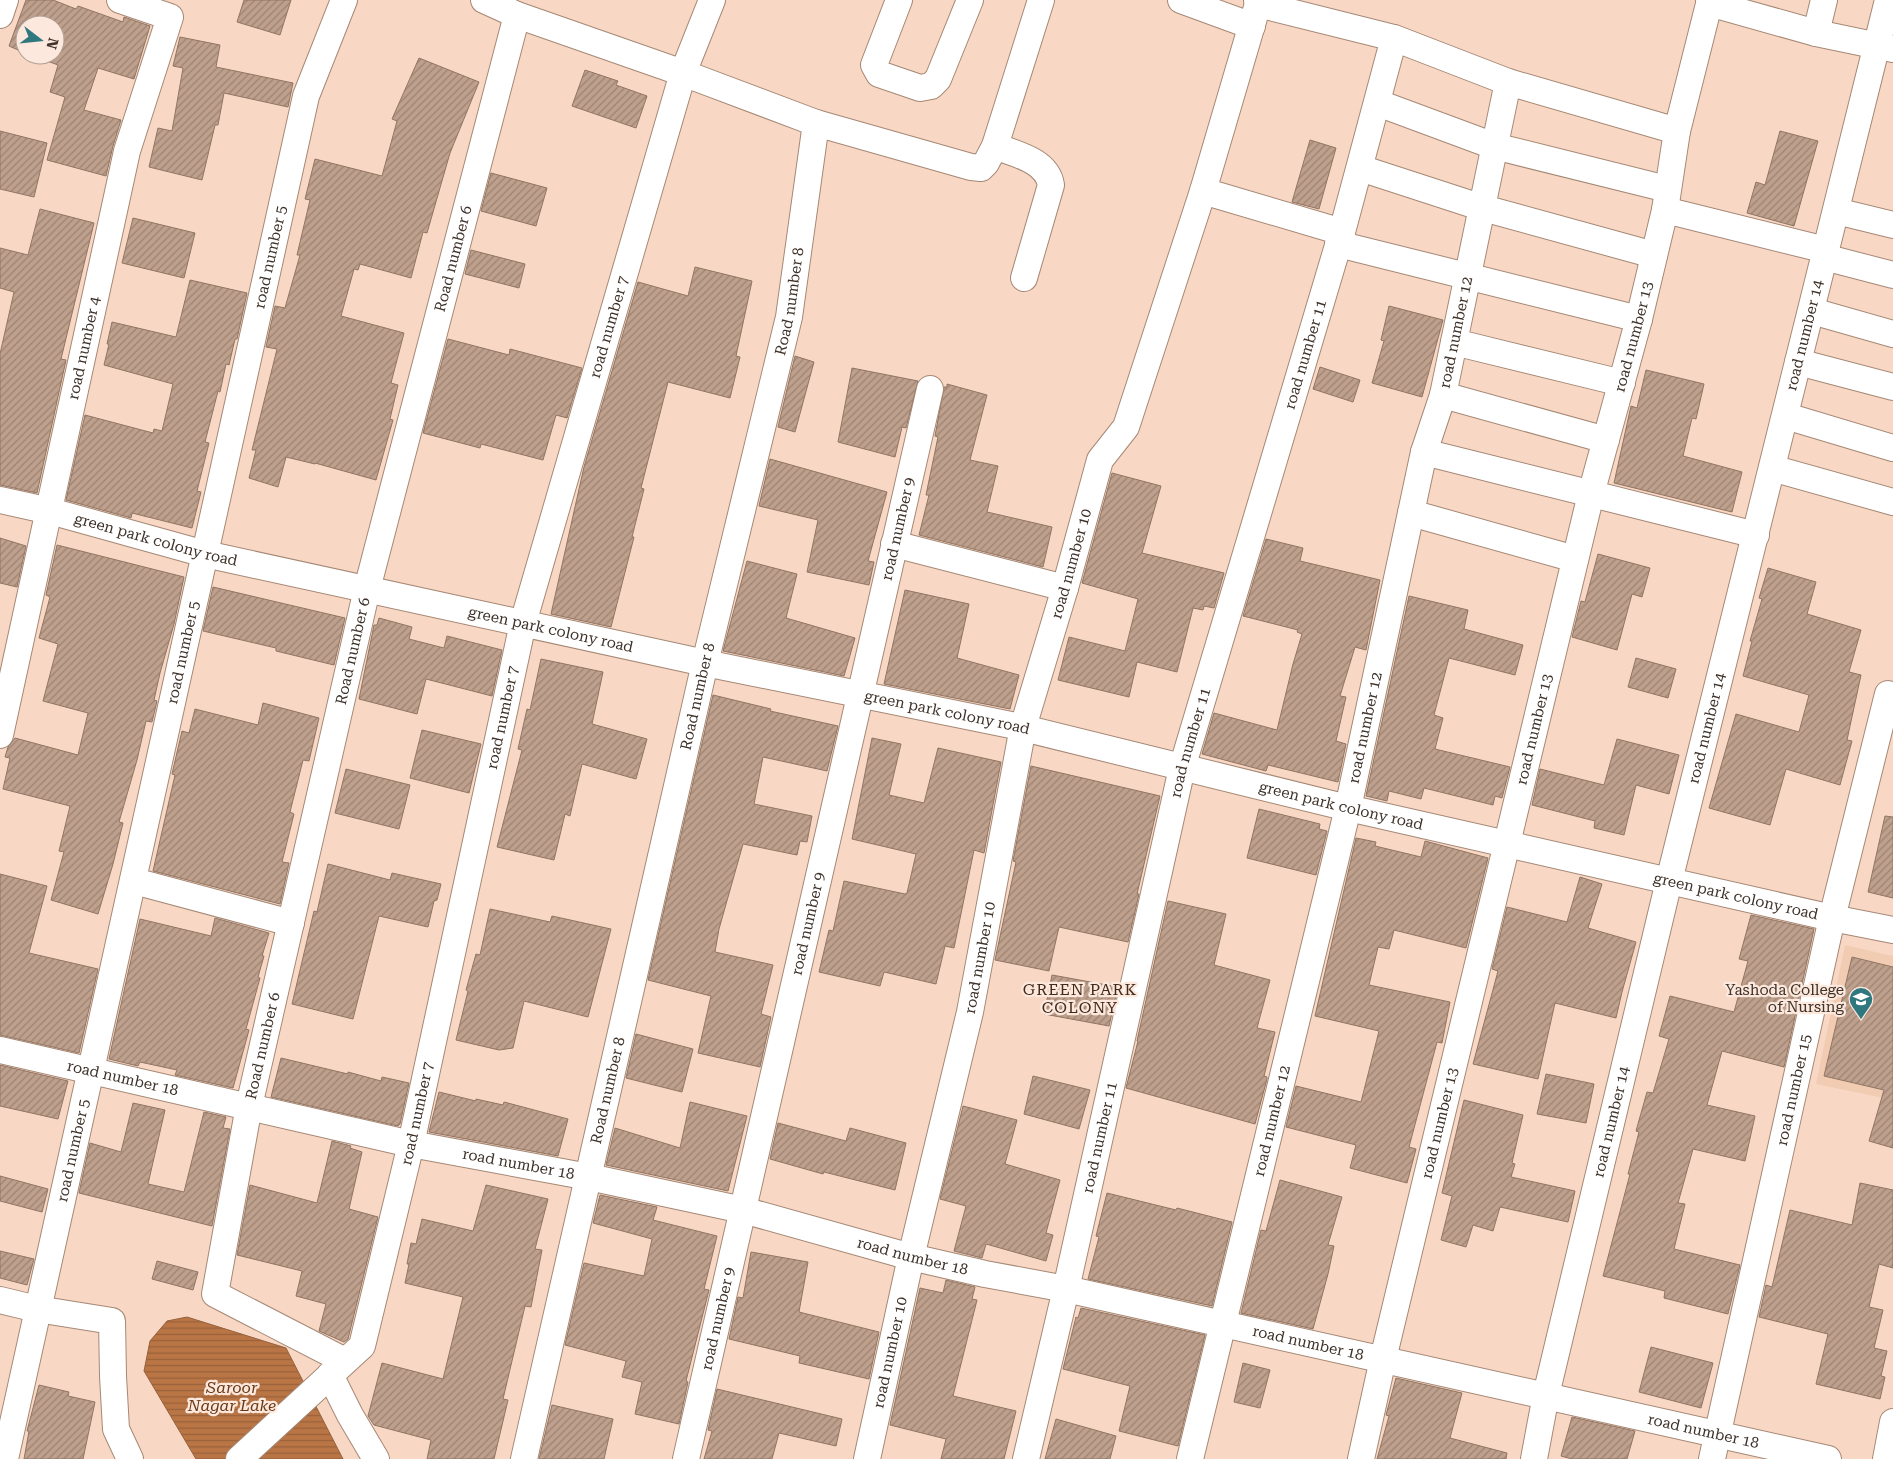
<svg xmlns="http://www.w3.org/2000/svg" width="1893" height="1459" viewBox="0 0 1893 1459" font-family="'Roboto Serif',serif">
	<defs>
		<pattern id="water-rules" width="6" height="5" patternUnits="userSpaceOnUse" patternTransform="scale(1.25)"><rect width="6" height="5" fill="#ba7545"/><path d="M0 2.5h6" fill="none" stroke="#99613a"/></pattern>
		<pattern id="building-hatch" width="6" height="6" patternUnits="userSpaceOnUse" patternTransform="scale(1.25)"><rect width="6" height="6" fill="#bea08d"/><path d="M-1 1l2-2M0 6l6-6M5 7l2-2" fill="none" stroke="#9c8373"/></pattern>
	</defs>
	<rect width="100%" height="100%" fill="#f8d8c4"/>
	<polygon fill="#f1ccb3" points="1845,945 1893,956 1893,1100 1816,1084"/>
	<polygon fill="url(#water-rules)" stroke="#95613d" points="187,1317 286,1348 343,1459 196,1459 144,1371 150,1341 167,1321"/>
	<g fill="url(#building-hatch)" stroke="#917563">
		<polygon points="26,0 53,0 76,9 78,6 123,22 124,17 150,26 134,79 98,68 84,110 121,120 113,146 106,176 47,160 65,97 50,92 58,65 31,55 55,55 55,25 25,25 25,53 9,46"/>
		<polygon points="244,0 291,0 280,35 237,22"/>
		<polygon points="180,37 220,45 216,67 293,83 288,107 224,93 218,125 215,125 202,180 149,167 158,128 172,131 183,68 173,66"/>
		<polygon points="419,58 479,82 450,153 427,233 423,232 411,278 360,264 358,270 354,269 341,316 404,333 391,383 398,385 390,419 393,420 376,480 315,463 315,464 286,457 278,487 249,478 256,450 252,450 277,349 266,347 275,306 285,308 300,255 297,255 310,200 305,199 315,159 382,176 397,121 392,119"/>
		<polygon points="585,70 618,81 616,85 647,96 636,128 572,106"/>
		<polygon points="0,131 47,143 34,197 0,189"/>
		<polygon points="1780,131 1818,141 1794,226 1747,213 1756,182 1765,185"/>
		<polygon points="1310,140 1336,148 1319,209 1292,202"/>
		<polygon points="491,173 547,188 536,226 481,211"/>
		<polygon points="40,209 94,223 61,359 66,360 37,493 0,485 0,354 14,292 0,288 0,248 28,255"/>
		<polygon points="133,218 195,233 184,278 122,263"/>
		<polygon points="471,250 525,264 519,288 465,274"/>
		<polygon points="695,267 752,281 736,356 740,357 730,398 668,382 641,488 644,489 632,537 634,537 611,627 551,614 584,467 638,282 688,296"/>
		<polygon points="190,280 247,293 237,339 235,339 229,365 226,364 220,392 218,391 205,442 209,443 197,491 201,492 192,528 132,513 131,518 66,500 85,415 153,433 154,429 162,431 173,384 104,365 109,344 107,344 112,322 176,337"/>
		<polygon points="1389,306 1443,320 1422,397 1372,383 1384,341 1381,340"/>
		<polygon points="448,339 509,355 510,349 582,368 567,418 556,415 543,460 481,444 480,448 423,433"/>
		<polygon points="795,356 814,362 795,432 778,427"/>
		<polygon points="1320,367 1360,380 1353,402 1313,389"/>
		<polygon points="852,368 918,381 906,428 902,427 895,457 838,442"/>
		<polygon points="1646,370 1704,384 1696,419 1692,418 1683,456 1742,472 1732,512 1614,483 1631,406 1637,408"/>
		<polygon points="947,384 987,395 970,460 998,466 987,512 1052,527 1043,567 919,535 929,495 926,495 938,437 935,436 944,387 947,387"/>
		<polygon points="770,459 887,492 868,561 874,562 869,585 807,572 818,520 759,506"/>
		<polygon points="1112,473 1161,486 1142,553 1224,573 1214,608 1204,606 1203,610 1193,608 1177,672 1137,662 1129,697 1058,680 1069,637 1125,651 1138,599 1082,583"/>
		<polygon points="0,538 26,546 17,587 0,583"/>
		<polygon points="1266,539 1303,548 1300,561 1380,580 1366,650 1355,647 1340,696 1346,697 1336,741 1346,744 1338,782 1268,765 1266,771 1202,754 1214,713 1277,730 1293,664 1302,634 1297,632 1298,630 1243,616"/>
		<polygon points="57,545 184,577 174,624 160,673 154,700 157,701 152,722 146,721 137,760 119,822 123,823 113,864 98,914 51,900 64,852 59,851 70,806 3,789 10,758 5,757 8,747 15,738 78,755 88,713 43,701 58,644 39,638 50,597 46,595"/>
		<polygon points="1598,554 1650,568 1642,597 1632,594 1617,650 1572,637 1581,601 1585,602"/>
		<polygon points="747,561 797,574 786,618 855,638 844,676 723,651"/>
		<polygon points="1768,568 1816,582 1807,614 1861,630 1849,672 1861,675 1847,740 1852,741 1840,785 1786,769 1770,825 1709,808 1736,714 1799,732 1809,695 1743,676 1752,641 1750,641 1762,599 1759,598"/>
		<polygon points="213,587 345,618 334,665 276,651 276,648 203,631"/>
		<polygon points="905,590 969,604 957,658 1019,675 1010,709 884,684"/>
		<polygon points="1409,596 1468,610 1464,629 1523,645 1515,675 1449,658 1434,715 1443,718 1435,749 1510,767 1502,798 1495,796 1493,805 1424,788 1421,799 1389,791 1387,801 1366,796"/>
		<polygon points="379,618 412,627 409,639 444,648 447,636 502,650 492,696 426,679 417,714 359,699 374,625 377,625"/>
		<polygon points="1636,658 1676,669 1668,698 1628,687"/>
		<polygon points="541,659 603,672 592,724 647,739 636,779 582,764 570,816 565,814 554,860 497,847 522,750 518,749 527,709 530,710"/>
		<polygon points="713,695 771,709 770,711 838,726 827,771 763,757 754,804 812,816 807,842 800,841 797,855 743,844 719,929 715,952 773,965 761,1014 771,1017 760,1067 698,1053 711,996 648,980"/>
		<polygon points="263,703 319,718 309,761 303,760 290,812 294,814 282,862 289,863 280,904 153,871 175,775 172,774 182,731 189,733 195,709 258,725"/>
		<polygon points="422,730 481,744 469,793 410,778"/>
		<polygon points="872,738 901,744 889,795 924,803 938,748 1001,762 984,853 974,850 954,948 945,946 936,984 884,972 880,986 819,972 829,930 833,931 844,881 905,894 907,893 916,854 852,839"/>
		<polygon points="1617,739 1679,755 1669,794 1636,785 1624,835 1594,828 1595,821 1532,805 1540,769 1604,785"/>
		<polygon points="1031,766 1160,796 1137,894 1139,894 1128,942 1059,927 1049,971 995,960 1016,862 1013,861"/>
		<polygon points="346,769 410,785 399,829 335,813"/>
		<polygon points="1259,809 1320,824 1319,829 1327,831 1316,875 1247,858"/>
		<polygon points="1885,816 1893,817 1893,898 1868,892"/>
		<polygon points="1356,838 1376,842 1375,846 1421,857 1425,841 1488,858 1466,948 1394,930 1389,949 1378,947 1369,985 1450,1002 1442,1043 1437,1042 1409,1147 1416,1149 1407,1183 1350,1168 1356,1145 1286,1127 1296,1086 1361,1102 1379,1031 1315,1016"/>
		<polygon points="328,864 390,880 392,873 441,884 437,900 434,901 428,927 379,916 353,1019 292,1004 314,911 317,912"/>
		<polygon points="0,874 47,886 29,953 98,969 79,1053 0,1035"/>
		<polygon points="1580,877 1602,884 1588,928 1636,942 1622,992 1616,1018 1555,1003 1538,1079 1473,1064 1498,971 1492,969 1507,907 1567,922"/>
		<polygon points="1168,901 1226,914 1214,965 1270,980 1257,1028 1275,1032 1264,1076 1267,1077 1267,1079 1255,1124 1126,1088 1138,1041 1137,1041"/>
		<polygon points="490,909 550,922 552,916 611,929 588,1017 524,1001 513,1048 499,1050 456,1040 468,991 466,990 476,954 480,955"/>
		<polygon points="1751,915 1814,929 1784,1067 1722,1051 1707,1105 1755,1116 1745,1161 1693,1149 1678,1203 1685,1204 1674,1249 1740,1265 1728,1314 1664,1298 1665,1291 1603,1276 1630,1174 1628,1174 1639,1132 1636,1131 1647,1092 1653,1093 1669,1039 1659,1036 1670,996 1734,1012 1748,961 1739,959"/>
		<polygon points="215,918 269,933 262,956 264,956 258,977 260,978 246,1029 249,1030 233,1088 175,1075 177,1070 140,1062 138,1066 109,1059 140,919 211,936"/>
		<polygon points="1852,957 1893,967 1893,1148 1869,1141 1884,1090 1824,1076"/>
		<polygon points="1052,975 1118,987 1109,1026 1044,1014"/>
		<polygon points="636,1034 693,1049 682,1092 626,1078"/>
		<polygon points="281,1058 348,1074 348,1072 381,1081 382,1077 409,1083 400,1124 398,1126 271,1097"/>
		<polygon points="0,1065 68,1081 58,1119 0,1106"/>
		<polygon points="1546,1074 1594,1084 1586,1123 1537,1114"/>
		<polygon points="1033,1076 1090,1090 1079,1129 1024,1114"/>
		<polygon points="439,1092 476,1101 476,1099 503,1105 504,1102 568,1119 558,1156 429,1132"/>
		<polygon points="1464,1100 1523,1115 1512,1163 1515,1164 1511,1177 1575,1191 1568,1222 1500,1207 1493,1231 1473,1225 1466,1247 1441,1240 1452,1196 1442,1193"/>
		<polygon points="690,1102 747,1116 728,1191 606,1165 615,1128 680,1148"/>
		<polygon points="133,1103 165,1110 148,1184 184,1192 204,1112 226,1117 223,1128 230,1129 212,1226 79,1193 90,1143 121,1152"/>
		<polygon points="963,1106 1017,1120 1005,1164 1060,1180 1046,1233 1053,1235 1046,1261 986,1244 982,1258 954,1251 966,1206 940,1199"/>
		<polygon points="778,1123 846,1141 850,1128 906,1143 895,1190 824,1172 823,1174 770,1159"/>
		<polygon points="332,1141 351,1146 350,1148 362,1152 349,1209 378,1217 348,1339 344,1342 319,1331 326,1304 296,1296 302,1271 237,1255 250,1185 317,1203"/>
		<polygon points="0,1176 48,1189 42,1212 0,1201"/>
		<polygon points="1280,1180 1342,1197 1328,1245 1334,1246 1328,1274 1313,1329 1241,1313 1261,1230 1266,1231"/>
		<polygon points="1860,1183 1893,1190 1893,1268 1879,1264 1869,1307 1883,1310 1874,1348 1887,1351 1881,1376 1885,1377 1880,1399 1816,1384 1828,1334 1759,1317 1766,1285 1772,1287 1790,1210 1852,1225"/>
		<polygon points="486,1185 548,1199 535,1249 542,1250 531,1307 525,1306 503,1399 508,1400 494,1459 427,1459 431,1440 374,1425 368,1416 382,1363 443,1379 463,1297 405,1283 409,1264 407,1264 411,1243 416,1244 422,1219 473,1231"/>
		<polygon points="1107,1193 1176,1210 1177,1208 1232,1222 1212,1306 1088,1279 1099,1237 1096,1236"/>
		<polygon points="600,1195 657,1207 653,1220 717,1236 704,1289 709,1290 686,1381 688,1382 679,1424 635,1414 642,1382 622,1377 626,1361 565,1345 584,1263 644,1276 652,1239 593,1223"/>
		<polygon points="0,1251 34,1259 27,1285 0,1278"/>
		<polygon points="751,1252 808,1262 799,1312 879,1332 869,1379 799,1363 800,1356 729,1339 738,1297 743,1298"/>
		<polygon points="157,1261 198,1272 193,1290 152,1279"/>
		<polygon points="946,1280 975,1287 972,1299 977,1300 953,1396 1016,1411 1004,1459 941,1459 946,1439 890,1425 920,1288 943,1293"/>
		<polygon points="1081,1308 1205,1335 1178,1446 1119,1431 1130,1386 1063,1369 1076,1317 1078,1318"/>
		<polygon points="1651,1347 1713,1363 1701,1408 1639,1392"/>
		<polygon points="1243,1363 1270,1370 1260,1408 1234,1402"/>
		<polygon points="1396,1378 1462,1393 1450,1438 1507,1453 1506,1459 1377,1459 1389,1416 1386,1415"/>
		<polygon points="39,1385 69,1392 68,1396 95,1402 83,1459 24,1459 29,1431 27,1431"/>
		<polygon points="717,1389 842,1419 836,1446 779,1433 772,1459 704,1459 712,1431 708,1430"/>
		<polygon points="552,1405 613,1419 604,1459 539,1459"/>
		<polygon points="1572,1417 1635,1431 1627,1459 1572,1459 1561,1456"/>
		<polygon points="1056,1419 1116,1436 1110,1459 1045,1459"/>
	</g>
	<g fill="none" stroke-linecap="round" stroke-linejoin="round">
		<g stroke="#a58875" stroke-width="28">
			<g id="minor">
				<polyline points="484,0 517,15 683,73 712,0"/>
				<polyline points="899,0 874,65 879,74 920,88 931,86 938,79 970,0"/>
				<polyline points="1181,0 1252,26"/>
				<polyline points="1257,0 1258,4 1394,38 1508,82 1677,131"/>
				<polyline points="1709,3 1816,33 1893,49"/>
				<polyline points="0,15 5,0"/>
				<polyline points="1816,33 1824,0"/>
				<polyline points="1378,103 1494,146 1667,189"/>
				<polyline points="1360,168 1483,208 1654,255"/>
				<polyline points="1203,191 1342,232"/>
				<polyline points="1665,210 1826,250"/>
				<polyline points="1836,211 1893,225"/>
				<polyline points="1338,244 1639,319"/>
				<polyline points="1824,257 1893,275"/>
				<path d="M1024,278L1051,185C1047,160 1015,154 995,146L1041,0"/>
				<polyline points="1812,311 1893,334"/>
				<polyline points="1454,342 1622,383"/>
				<polyline points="1798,362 1893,387"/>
				<polyline points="1443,395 1606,440"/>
				<polyline points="1786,416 1893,448"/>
				<polyline points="1424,452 1756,535"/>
				<polyline points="1772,468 1893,502"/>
				<path id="s1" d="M0,500L50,511L205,554L705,663L1011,725L1348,808L1832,918L1893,930"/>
				<polyline points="1411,513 1575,559"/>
				<polyline points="894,544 1065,588"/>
				<path id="s2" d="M0,735L127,151L170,17L120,0"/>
				<polyline points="134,881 291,923"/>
				<path id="s3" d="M0,1050L411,1144L589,1177L743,1210L911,1257L985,1274L1066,1289L1828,1459"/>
				<polyline points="0,1300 37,1309 112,1321 113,1376 116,1429 130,1459"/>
				<path id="s4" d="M345,1361L215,1294L249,1106L367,589L517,15"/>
				<polyline points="330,1375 350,1415 376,1459"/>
				<path id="s5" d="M5,1459L306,96L344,0"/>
				<path id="s6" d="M239,1459L362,1346L411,1144L523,623L683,73L816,123"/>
				<path id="s7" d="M524,1459L705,663L789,317L816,123L971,167L981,168L986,163L995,146"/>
				<path id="s8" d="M686,1459L930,389"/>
				<path id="s9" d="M867,1459L911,1257L970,1012L1023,727L1065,588L1100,460L1126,427L1203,191L1258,4"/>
				<path id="s10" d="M1026,1459L1066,1289L1182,768L1342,232L1394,38"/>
				<path id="s11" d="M1190,1459L1348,808L1424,452L1443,395L1508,82"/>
				<path id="s12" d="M1361,1459L1383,1359L1591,494L1639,319L1665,210L1677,131L1710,0"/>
				<path id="s13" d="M1534,1459L1546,1395L1669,881L1888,0"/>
				<path id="s14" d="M1712,1459L1832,918L1888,694"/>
				<polyline points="1886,1459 1893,1422"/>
			</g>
		</g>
		<use href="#minor" stroke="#fff" stroke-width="26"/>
	</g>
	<defs>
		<g id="university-pin" transform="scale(1.25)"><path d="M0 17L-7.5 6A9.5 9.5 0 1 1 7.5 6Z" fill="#30787f" stroke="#fce8dc"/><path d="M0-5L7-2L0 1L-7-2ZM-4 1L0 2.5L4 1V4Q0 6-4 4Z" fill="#fff"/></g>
	</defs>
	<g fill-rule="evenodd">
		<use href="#university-pin" x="1861" y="999"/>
	</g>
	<g text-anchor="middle" stroke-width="4.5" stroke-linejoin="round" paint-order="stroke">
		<g font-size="15" fill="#3e322a" stroke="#fce8dc">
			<text dy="5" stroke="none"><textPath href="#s5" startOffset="1231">road number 5</textPath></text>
			<text dy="5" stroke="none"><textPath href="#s4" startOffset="1209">Road number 6</textPath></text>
			<text dy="5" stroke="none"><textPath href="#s7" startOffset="1188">Road number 8</textPath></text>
			<text dy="5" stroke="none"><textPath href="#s6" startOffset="1216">road number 7</textPath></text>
			<text dy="5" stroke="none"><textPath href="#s11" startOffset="1158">road number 12</textPath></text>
			<text dy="5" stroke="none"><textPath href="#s12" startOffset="1155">road number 13</textPath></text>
			<text dy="5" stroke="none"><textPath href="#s13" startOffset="1156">road number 14</textPath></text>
			<text dy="5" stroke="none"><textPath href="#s2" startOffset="396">road number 4</textPath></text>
			<text dy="5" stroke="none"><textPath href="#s10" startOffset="1140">road number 11</textPath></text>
			<text dy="5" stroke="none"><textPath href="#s8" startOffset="954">road number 9</textPath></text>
			<text dy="5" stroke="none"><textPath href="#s1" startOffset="161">green park colony road</textPath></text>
			<text dy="5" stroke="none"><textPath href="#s9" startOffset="919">road number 10</textPath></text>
			<text dy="5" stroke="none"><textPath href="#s1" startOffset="566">green park colony road</textPath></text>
			<text dy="5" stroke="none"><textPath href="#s4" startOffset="804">Road number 6</textPath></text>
			<text dy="5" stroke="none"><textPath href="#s5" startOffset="826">road number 5</textPath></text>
			<text dy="5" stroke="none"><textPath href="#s7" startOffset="782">Road number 8</textPath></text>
			<text dy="5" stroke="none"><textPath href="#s1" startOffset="971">green park colony road</textPath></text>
			<text dy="5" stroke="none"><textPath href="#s6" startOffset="811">road number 7</textPath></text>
			<text dy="5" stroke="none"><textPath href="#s11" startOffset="752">road number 12</textPath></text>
			<text dy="5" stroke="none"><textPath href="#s12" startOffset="750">road number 13</textPath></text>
			<text dy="5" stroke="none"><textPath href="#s13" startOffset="751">road number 14</textPath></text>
			<text dy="5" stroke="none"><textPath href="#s10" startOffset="735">road number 11</textPath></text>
			<text dy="5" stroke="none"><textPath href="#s1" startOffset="1376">green park colony road</textPath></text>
			<text dy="5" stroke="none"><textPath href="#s1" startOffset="1781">green park colony road</textPath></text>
			<text dy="5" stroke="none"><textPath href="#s8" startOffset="549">road number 9</textPath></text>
			<text dy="5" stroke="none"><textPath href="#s9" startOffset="514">road number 10</textPath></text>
			<text dy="5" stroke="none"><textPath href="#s4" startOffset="399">Road number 6</textPath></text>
			<text dy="5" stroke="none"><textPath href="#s3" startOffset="126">road number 18</textPath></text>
			<text dy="5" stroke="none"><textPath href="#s7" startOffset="378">Road number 8</textPath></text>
			<text dy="5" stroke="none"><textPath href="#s14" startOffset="378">road number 15</textPath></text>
			<text dy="5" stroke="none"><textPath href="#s6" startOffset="406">road number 7</textPath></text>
			<text dy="5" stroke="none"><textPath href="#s11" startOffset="348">road number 12</textPath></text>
			<text dy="5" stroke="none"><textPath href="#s13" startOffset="346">road number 14</textPath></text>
			<text dy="5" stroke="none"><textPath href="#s12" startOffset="345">road number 13</textPath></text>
			<text dy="5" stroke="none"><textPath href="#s10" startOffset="330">road number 11</textPath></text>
			<text dy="5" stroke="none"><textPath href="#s5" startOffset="316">road number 5</textPath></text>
			<text dy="5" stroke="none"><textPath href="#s3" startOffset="531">road number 18</textPath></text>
			<text dy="5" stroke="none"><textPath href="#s3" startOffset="936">road number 18</textPath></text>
			<text dy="5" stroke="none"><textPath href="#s8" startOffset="144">road number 9</textPath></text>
			<text dy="5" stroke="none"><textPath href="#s3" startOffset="1341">road number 18</textPath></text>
			<text dy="5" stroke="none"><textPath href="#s9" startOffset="109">road number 10</textPath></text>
			<text dy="5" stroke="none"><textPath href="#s3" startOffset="1746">road number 18</textPath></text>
		</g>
		<g font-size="15" fill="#3e322a" stroke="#fce8dc" text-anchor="end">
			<text x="1844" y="995">Yashoda College<tspan x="1844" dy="17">of Nursing</tspan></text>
		</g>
		<g font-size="16" letter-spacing="1" fill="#432b1b" stroke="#fce8dc">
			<text x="1080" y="995">GREEN PARK<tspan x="1080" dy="18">COLONY</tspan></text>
		</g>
		<g font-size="16" font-style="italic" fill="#693916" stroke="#fce8dc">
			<text x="232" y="1393">Saroor<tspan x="232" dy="18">Nagar Lake</tspan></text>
		</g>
	</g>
	<g transform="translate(40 40) rotate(106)"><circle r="24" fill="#fce8dc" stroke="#b09f95"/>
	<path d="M0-4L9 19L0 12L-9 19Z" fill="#30787f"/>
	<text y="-8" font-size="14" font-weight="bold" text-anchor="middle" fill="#3e322a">N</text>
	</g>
</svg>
